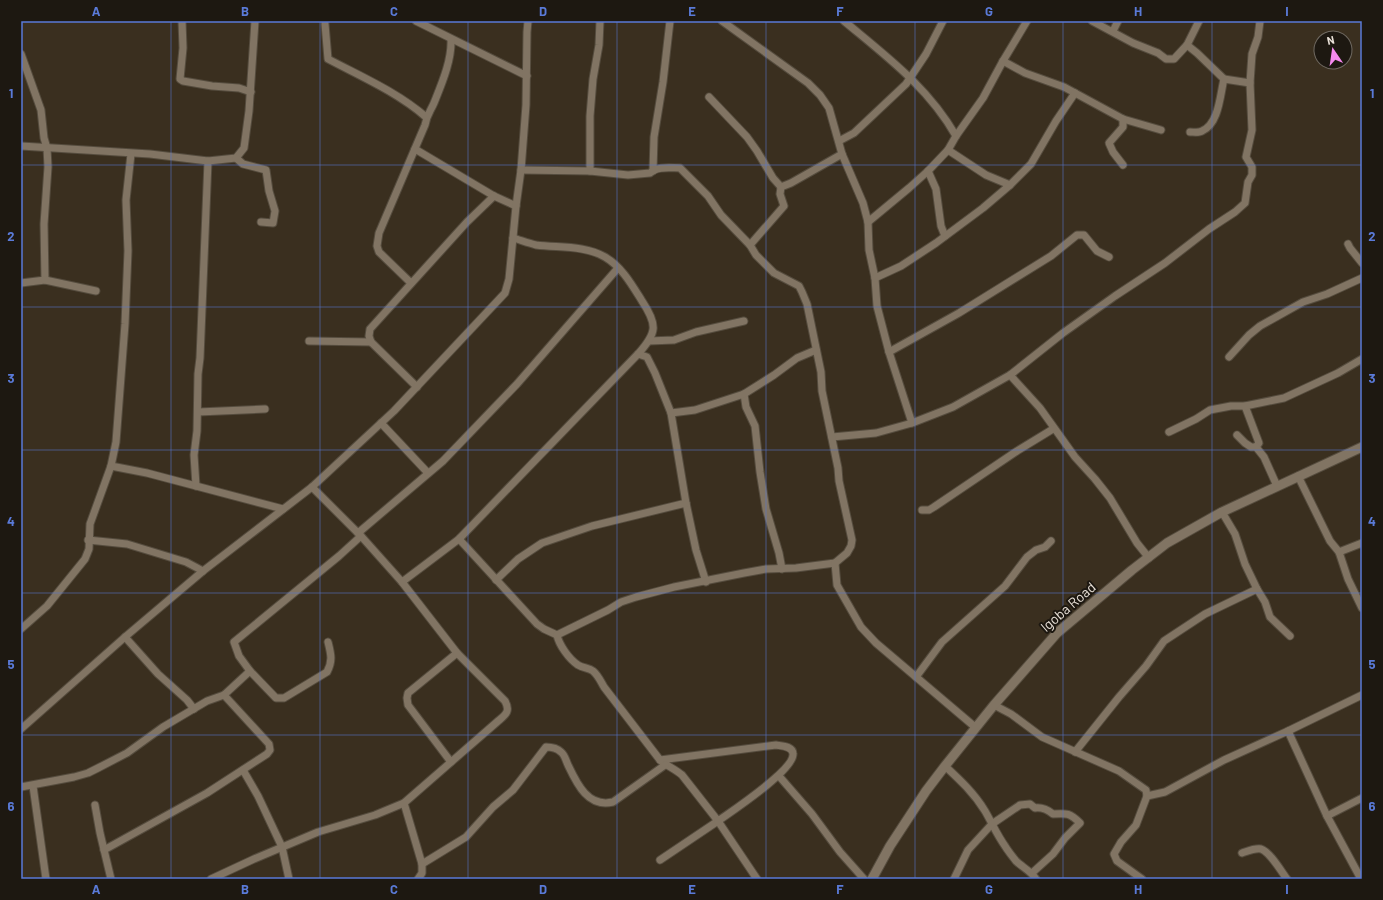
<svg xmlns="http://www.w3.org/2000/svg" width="1383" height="900" viewBox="0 0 1383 900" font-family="Barlow,sans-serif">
	<rect width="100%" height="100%" fill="#3a2f1f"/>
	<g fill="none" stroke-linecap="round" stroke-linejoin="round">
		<g stroke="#554c3e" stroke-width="9">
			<g id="minor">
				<polyline points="182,21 183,48 180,79 183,81 212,86 239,88 251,92"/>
				<polyline points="416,21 527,76"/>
				<polyline points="722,21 808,83 820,95 829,108 842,154 863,203 868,222 869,250 875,278 877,306 889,352 912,423"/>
				<path d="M844,21C886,56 928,87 956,136"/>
				<polyline points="1092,21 1133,43 1158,53 1166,59 1174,59 1187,45 1199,21"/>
				<path d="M325,24L328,59C362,77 397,92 426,117"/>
				<polyline points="1113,31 1118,21"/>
				<polyline points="1187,45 1197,53 1224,79 1250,83"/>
				<polyline points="21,54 41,110 44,138 47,148 48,167 44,224 45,280 21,283"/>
				<polyline points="1003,61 1025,73 1064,87 1123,119 1161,130"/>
				<polyline points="709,97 747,137 757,151 773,178 781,187 791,183 842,154"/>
				<polyline points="1123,119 1123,127 1109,143 1113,152 1123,165"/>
				<path d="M1190,132C1194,132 1199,133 1202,131C1219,124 1220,95 1224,79"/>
				<polyline points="839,141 854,133 906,84 926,54 943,21"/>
				<polyline points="21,146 150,154 208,161 236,158 244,148 249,111 255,21"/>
				<polyline points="415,149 494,196 516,206"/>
				<polyline points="948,150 986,175 1010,185"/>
				<polyline points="236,158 243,164 266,170 269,191 275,211 273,223 261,222"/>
				<polyline points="590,171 590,116 593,79 599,45 600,21"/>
				<polyline points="653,171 654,137 663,82 670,21"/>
				<polyline points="928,171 936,189 941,226 945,236"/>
				<polyline points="868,222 909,188 928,171 948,150 956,136 983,98 1003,61 1027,21"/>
				<polyline points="1348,244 1350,248 1362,263"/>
				<polyline points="750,245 784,206 780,194 781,187"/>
				<polyline points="875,278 901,266 936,243 983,208 1010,185 1031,164 1056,121 1075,93"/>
				<polyline points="45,280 96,291"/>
				<path d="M411,283L379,252L377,246L379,233L425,125C427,114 430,112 434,103C442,83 452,60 451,39"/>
				<polyline points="309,341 371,342"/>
				<polyline points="649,341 674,340 696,332 744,321"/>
				<polyline points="889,352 959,313 1051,256 1077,235 1084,235 1097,251 1109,257"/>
				<polyline points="638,354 647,357 655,373 671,413 686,503 696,550 706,582"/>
				<polyline points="1229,357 1249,335 1260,326 1303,302 1327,294 1362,278"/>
				<polyline points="1010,375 1040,408 1075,457 1095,479 1110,498 1137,543 1149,558"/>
				<polyline points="417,387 371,342 369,336 370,329 467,222 494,196"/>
				<polyline points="744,394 746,407 755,426 760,472 766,509 779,553 782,569"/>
				<polyline points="1245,406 1259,443 1256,447"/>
				<polyline points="198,412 265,409"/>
				<polyline points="671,413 695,410 744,394 774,375 797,358 816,350"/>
				<polyline points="381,423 428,473"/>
				<polyline points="1169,432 1196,419 1210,410 1231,406 1245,406 1284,398 1338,373 1362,359"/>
				<polyline points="1237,435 1245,443 1251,447 1256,447 1264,457 1277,486"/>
				<polyline points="832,437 876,433 912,423 953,407 1010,375 1063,333 1115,296 1165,263 1209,229 1235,212 1245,203 1248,182 1252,175 1252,167 1246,157 1252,130 1250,83 1252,54 1258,37 1260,21"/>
				<polyline points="111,466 147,473 283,509"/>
				<polyline points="1298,476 1330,541 1339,552 1348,579 1362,608"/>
				<polyline points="196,486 194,455 197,431 198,374 200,358 208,161"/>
				<polyline points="922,510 929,510 934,507 1017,451 1053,429"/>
				<polyline points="1222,512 1235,534 1245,564 1257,589 1265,602 1270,617 1290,636"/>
				<polyline points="358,533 443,461 517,384 618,268"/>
				<path d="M459,539L537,624L544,629L557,635L608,610L621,602L636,597L674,587L744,573L766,569L796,568L835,563L847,553L851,546L852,540L839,481L838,468L822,391L821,372L807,304L802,292L799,286L774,273L756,255L750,245L721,215L708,196L680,168C670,168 657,166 650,173L628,175L590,171L521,170"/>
				<polyline points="88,540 127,544 186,562 203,571"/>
				<polyline points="1339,552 1362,543"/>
				<polyline points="835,563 837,585 861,627 876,643 975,727"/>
				<polyline points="496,580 518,559 542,543 592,526 686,503"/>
				<path d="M402,582L459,539L638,354C657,333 658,325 642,301C632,285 622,267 605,257C584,245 559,248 536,245C528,243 520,240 513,238"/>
				<polyline points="21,629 47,606 85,559 89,549 90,524 111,466 116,442 125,324 128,251 126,200 131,154"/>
				<path d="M557,635C559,645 569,659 578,665C583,668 589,668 593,671C598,675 601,682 604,687L660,760C667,766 675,769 682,775L718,821L660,860"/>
				<polyline points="125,637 158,674 187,700 194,709"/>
				<path d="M328,642C331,654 333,661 327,672L284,698H276L250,671L239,656L234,642L339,556L361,536"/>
				<polyline points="916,677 942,642 1005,586 1027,557 1036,550 1045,547 1051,541"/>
				<polyline points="994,705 1011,714 1042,737 1119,771 1146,790 1147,796 1136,825 1121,842 1114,854 1117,861 1142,879"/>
				<polyline points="21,729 125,637 203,571 312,487 394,411 505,293 509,279 516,206 521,170 526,105 527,32 528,21"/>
				<polyline points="1288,731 1327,816 1361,879"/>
				<polyline points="1075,752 1119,697 1146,666 1164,641 1205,614 1257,589"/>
				<path d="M660,760L776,745C782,746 793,746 793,754C794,770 732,811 718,821L757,879"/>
				<polyline points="451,762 408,705 407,698 408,693 457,653"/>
				<path d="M945,766C960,780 974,793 985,811C992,823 997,835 1005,846C1008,851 1012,856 1016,861C1022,867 1031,871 1036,879"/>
				<polyline points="243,770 258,796 282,847 289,879"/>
				<polyline points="779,776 812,814 840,852 864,879"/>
				<polyline points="33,786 46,879"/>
				<polyline points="21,787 74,777 88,773 98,768 127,753 163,727 207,701 224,695 250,671"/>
				<polyline points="1147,796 1165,792 1224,760 1288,731 1362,695"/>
				<polyline points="404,803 422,864"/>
				<polyline points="95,805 100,833 111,879"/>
				<polyline points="1327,816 1362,798"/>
				<polyline points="104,850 207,793 267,754 270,750 269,744 224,695"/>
				<path d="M1242,853C1248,851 1255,848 1261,849C1270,852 1281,871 1287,879"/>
				<path d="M211,879L254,859L318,832L375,815L404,803L497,722C505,715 511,712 505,701L457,653L402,582L361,536L312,487"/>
				<path d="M418,879L422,873V864L466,837L493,807L513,790L546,747C551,747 557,748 561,752C565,755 566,761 568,765C577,784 588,808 613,802L665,765"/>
				<path d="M954,879L968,850L992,824L1020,805L1030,804L1035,808C1042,807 1048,810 1053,814C1067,813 1070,813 1080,823L1065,838L1053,854L1032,873"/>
			</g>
		</g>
		<g stroke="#554c3e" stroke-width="11">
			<polyline id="tertiary" points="872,879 890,846 926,791 945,766 994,705 1057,633 1132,570 1167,543 1222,512 1362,447"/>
		</g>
		<use href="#minor" stroke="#817463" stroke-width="7"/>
		<use href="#tertiary" stroke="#817463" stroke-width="9"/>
	</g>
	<path fill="none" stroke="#5a7ad8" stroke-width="1" stroke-opacity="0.55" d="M171,21V879M320,21V879M468,21V879M617,21V879M766,21V879M915,21V879M1063,21V879M1212,21V879M21,165H1362M21,307H1362M21,450H1362M21,593H1362M21,735H1362"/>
	<g text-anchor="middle" stroke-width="4" stroke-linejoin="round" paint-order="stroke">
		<g font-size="14" fill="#eae2d9" stroke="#1d1811">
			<text transform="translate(1068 607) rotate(-41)" y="5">Igoba Road</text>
		</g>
	</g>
	<rect width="1383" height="900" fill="none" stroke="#1d1811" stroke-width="44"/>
	<g transform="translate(1333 50) rotate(347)"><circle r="19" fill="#1d1811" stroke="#6f6961"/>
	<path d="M0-3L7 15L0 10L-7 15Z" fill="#f589ef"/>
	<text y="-6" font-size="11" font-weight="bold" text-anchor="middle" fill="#eae2d9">N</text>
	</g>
	<rect x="22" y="22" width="1339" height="856" fill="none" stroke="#5a7ad8" stroke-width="1.5"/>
	<g font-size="13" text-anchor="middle" font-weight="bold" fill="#5a7ad8">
		<text x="96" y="16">A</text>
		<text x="245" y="16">B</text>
		<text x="394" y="16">C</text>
		<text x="543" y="16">D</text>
		<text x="692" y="16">E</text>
		<text x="840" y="16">F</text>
		<text x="989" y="16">G</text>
		<text x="1138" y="16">H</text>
		<text x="1287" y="16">I</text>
		<text x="11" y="98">1</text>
		<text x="1372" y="98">1</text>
		<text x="11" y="241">2</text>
		<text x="1372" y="241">2</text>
		<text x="11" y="383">3</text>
		<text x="1372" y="383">3</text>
		<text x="11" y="526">4</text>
		<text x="1372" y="526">4</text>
		<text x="11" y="669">5</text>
		<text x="1372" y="669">5</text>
		<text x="11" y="811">6</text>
		<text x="1372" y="811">6</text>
		<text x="96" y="894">A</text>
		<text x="245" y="894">B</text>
		<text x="394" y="894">C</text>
		<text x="543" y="894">D</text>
		<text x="692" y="894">E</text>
		<text x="840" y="894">F</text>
		<text x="989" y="894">G</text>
		<text x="1138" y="894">H</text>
		<text x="1287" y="894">I</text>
	</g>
</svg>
